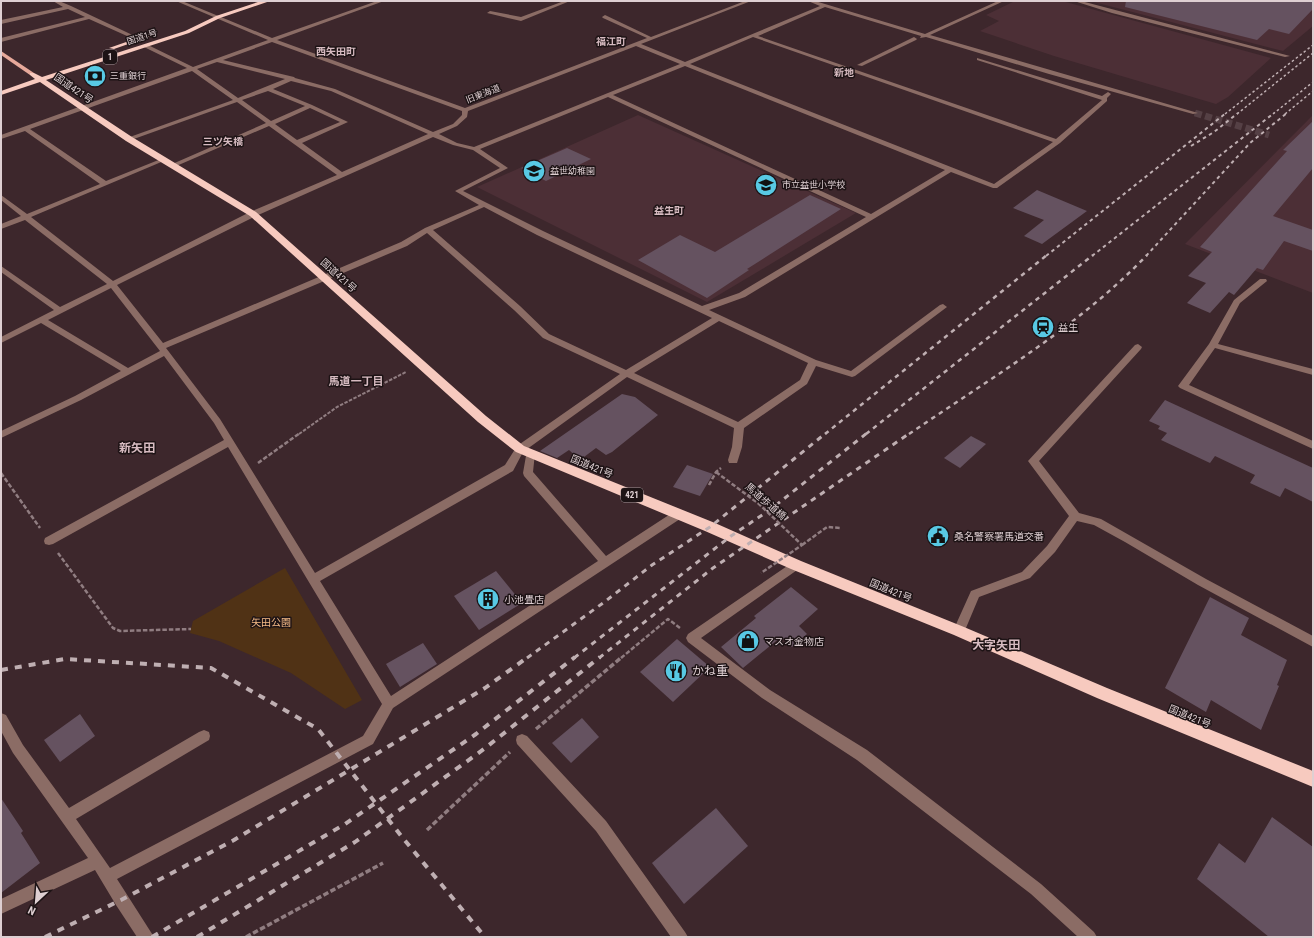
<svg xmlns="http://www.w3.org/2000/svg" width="1314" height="938" viewBox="0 0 1314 938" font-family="'Roboto Condensed','Noto Sans JP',sans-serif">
	<rect width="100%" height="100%" fill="#3d272c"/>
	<g fill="#4c2f36">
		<polygon points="1015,1 1062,1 1271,58 1228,97 1216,104 1054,56 980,31 999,21 986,15"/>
		<polygon points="1090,1 1313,1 1313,26 1283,51"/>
		<polygon points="638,115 856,213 707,302 477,187"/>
		<polygon points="1313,115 1313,293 1185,244"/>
	</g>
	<polygon fill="#503215" points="285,568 362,700 345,709 291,673 219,641 190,633 193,621"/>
	<g fill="#655260">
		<polygon points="1126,1 1313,1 1313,9 1289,34 1269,29 1257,40 1125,7"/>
		<polygon points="1313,121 1313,168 1273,216 1313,230 1313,251 1284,241 1263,270 1257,268 1234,295 1229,292 1210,313 1187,303 1206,283 1188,276 1212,252 1200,247 1287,151 1283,150"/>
		<polygon points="567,148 591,159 546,181 521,168"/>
		<polygon points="1037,190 1087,211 1042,244 1024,236 1044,220 1013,208"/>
		<polygon points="810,195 841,209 747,269 749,270 707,298 638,260 680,235 715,252"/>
		<polygon points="622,394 635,397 658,415 612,452 606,455 596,448 580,460 569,450 557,458 540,451"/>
		<polygon points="1165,400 1313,468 1313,502 1285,488 1280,497 1250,483 1255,475 1215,456 1210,463 1161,440 1167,433 1158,429 1160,426 1149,421"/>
		<polygon points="971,436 986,444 960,468 944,458"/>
		<polygon points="687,465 713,474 700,496 673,487"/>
		<polygon points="496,571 522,603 479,630 454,596"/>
		<polygon points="791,587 818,609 799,626 807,634 792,647 781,637 743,668 721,647 756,618 754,616"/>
		<polygon points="1210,597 1249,618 1241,635 1287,660 1277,685 1279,686 1261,730 1211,700 1206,712 1165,688"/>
		<polygon points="677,639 710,667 673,702 640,672"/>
		<polygon points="423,643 437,664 400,687 386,664"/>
		<polygon points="80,714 95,736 60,762 44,740"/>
		<polygon points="582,718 599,737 571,763 552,743"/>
		<polygon points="1,798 23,831 21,833 40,863 1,893"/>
		<polygon points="716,808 748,846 684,904 652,863"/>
		<polygon points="1272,817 1313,847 1313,937 1269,937 1197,879 1219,843 1245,863"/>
	</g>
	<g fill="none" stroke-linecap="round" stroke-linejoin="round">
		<polyline stroke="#554045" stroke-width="5.5" stroke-dasharray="5.5 2.5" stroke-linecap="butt" points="1195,113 1198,114"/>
		<polyline stroke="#554045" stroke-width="7" stroke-dasharray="7 3.5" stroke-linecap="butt" points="1195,113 1269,135"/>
		<polyline stroke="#907d81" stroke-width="2" stroke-dasharray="3.5 1.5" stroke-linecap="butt" points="299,434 337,407 406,372"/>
		<g stroke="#907d81" stroke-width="2.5" stroke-dasharray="4.5 2" stroke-linecap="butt">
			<polyline points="258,463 300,433"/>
			<polyline points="1,473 40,528"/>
			<polyline points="709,485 716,472 721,468"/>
			<polyline points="802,545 827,527 841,528"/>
			<polyline points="58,553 113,628 120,631 191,629"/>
			<polyline points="621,658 668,619 680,628"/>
		</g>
		<g stroke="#907d81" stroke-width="3.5" stroke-dasharray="5.5 2.5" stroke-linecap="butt">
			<polyline points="536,729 622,657"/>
			<polyline points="427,830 510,752"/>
			<polyline points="246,937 383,863"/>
		</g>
		<g fill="#8b6c65" fill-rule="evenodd">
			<polygon points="53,1 59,1 71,6 141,39 136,40 89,19 1,42 1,38 85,17 68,9 1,24 1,20 63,7"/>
			<path d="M176,1H182L272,38L377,1H384L277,40L465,108L647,38L603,18L602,17L605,15L651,37L745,1H751L641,44L685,62L820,6L808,1H815L925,34L998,1H1004L930,35L1198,113L1193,114L1049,74L926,37L920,38L921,36L825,7L758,36L1056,139L1102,100L977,60V58L1102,96L1108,92L1111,94L1107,98V101L1060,143L997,188H993L951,172L745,297L709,310L816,360L851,371L940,305L943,304L947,307L855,376L852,377L816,366L807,384L744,428L742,447L737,463H729L728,460L732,447L734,428L627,377L523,452L513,471L320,581L391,696L598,561L524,476L523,473L527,450H533L535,453L533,472L606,556L675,511H683L684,514L683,517L393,708L373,744L117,879L154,937H137L116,905L95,870L1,914V899L88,858L13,753L1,731V713L6,715L23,745L69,808L199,732L204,730L209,732L210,736L209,740L76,819L110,868L363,736L382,704L228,447L53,544L49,545L45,544L44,541L45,538L224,440L214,423L164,356L81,400L1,438V431L75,396L121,371L41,323L1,343V337L54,310L1,272V266L60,307L107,284L25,220L1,229V224L21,216L1,200V195L27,214L100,184L25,131L1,139V135L187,68L144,47V45H148L193,67L268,40ZM753,37L1053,142L994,184L690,64ZM272,42L462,111V115L453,124L433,132L335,89L295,78L294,77L223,60ZM636,46L680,64L474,147L457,143L439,134L457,126L467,117L468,111ZM217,62L285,79L238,98L197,69ZM685,66L945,170L871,214L613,95ZM192,71L233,100L127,138V140H131L237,102L266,123L170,165V167H174L269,126L337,175L250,212L113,281L31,217L166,160L161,159L106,181L30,129ZM291,81L331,91L428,134L342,172L302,143L348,122L312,105L273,89ZM268,91L305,106L271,121L242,100ZM608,97L866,217L739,293L702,306L543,231L463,191L508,168L480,149ZM310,108L340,122L297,140L275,124ZM433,137L453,145L473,150L500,168L455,191L479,205L425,228L401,242L163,343L117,285L256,216ZM484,207L537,235L712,318L626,370L549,334L520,306L433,230ZM427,233L514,310L543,338L620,374L517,446L505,465L315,573L220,419L166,348L407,246ZM111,288L160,351L128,368L48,320ZM719,321L808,363L800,380L738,422L634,373Z"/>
			<polygon points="564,1 570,1 521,21 487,13 490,11 521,17"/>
			<polygon points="1074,1 1081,1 1290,56 1285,57 1112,13"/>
			<polygon points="914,37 917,39 916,40 862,66 857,65"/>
			<polygon points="1260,279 1266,279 1267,281 1240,303 1218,344 1313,369 1313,375 1215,348 1189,385 1313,441 1313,449 1180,388 1178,386 1209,344 1234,300"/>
			<polygon points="1138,344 1142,347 1141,349 1039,461 1079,513 1101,519 1206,579 1313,636 1313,647 1198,585 1125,542 1094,525 1077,521 1055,552 1030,578 979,597 963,635 959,636 955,635 953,631 971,591 1022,572 1047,546 1069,516 1028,461 1135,345"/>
			<polygon points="796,560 800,562 802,565 800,568 701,638 770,690 867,750 1041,884 1094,932 1097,937 1078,937 1031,894 857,760 762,698 688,642 686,638 688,634"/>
			<polygon points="522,734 527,736 606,821 685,932 688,937 671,937 596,831 517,744 516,740 517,736"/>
		</g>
		<polygon fill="#e7a99b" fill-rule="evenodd" points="1,51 34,73 34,75 30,75 1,55"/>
		<g fill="#f7cabf" fill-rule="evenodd">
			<polygon points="261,1 270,1 220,18 189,33 46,80 132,137 256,212 486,416 524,446 715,523 801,561 964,627 1107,688 1313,771 1313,787 1097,698 954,635 791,569 705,531 516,452 478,422 250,216 126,141 40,82 1,95 1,91 35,79 30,75 30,73 34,73 42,77 185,31 216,16"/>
			<polygon points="152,33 157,34 114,49 109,48"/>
		</g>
		<g stroke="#bfafb2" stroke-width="1.5" stroke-dasharray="2.5 2.5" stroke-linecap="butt">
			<polyline points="1225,114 1313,45"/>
			<polyline points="1237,114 1313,53"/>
			<polyline points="1273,114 1313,82"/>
			<polyline points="1285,114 1313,91"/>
		</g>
		<g stroke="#bfafb2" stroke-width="2" stroke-dasharray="3.5 3.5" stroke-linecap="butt">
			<polyline points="1191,146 1214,132 1238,113"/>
			<polyline points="1046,256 1226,113"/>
			<polyline points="1092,256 1274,113"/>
			<polyline points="1146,256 1250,143 1287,113"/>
		</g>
		<g stroke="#bfafb2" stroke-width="2.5" stroke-dasharray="4.5 4.5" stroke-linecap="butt">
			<polyline points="825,434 1047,255"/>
			<polyline points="866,434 1093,255"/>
			<path d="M909,434C991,378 1078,327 1147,255"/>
		</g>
		<g stroke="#bfafb2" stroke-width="3" stroke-dasharray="5.5 5.5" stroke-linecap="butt">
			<polyline points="527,658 603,603 652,565 710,527 826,433"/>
			<polyline points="574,658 731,536 771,509 867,433"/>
			<polyline points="599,658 713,568 910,433"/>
		</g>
		<g stroke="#bfafb2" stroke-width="4" stroke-dasharray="7 7" stroke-linecap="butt">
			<polyline points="1,670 65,659 211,668 318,729 402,837 485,937"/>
			<polyline points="45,937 121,900 234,840 485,688 528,657"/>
			<polyline points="152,937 345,824 476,734 575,657"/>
			<polyline points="197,937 355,842 484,749 600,657"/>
		</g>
		<polyline stroke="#907d81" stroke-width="2.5" stroke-dasharray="4.5 2" stroke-linecap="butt" points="716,472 759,504 802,545 761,573"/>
	</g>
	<defs>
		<g id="bank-disc" transform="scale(1.15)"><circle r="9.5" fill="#58c9e4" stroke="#1d1315"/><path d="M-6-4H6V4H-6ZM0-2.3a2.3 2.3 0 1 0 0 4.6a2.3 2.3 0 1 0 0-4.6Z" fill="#111"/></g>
		<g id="school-disc" transform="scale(1.15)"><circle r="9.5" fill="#58c9e4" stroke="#1d1315"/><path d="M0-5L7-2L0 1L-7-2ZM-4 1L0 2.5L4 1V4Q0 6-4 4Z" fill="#111"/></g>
		<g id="station-disc" transform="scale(1.15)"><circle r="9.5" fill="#58c9e4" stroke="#1d1315"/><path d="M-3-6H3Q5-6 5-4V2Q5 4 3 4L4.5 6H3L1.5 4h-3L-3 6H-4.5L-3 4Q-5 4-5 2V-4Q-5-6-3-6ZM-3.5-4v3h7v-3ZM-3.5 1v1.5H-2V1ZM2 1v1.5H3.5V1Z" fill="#111"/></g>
		<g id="civic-disc" transform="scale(1.15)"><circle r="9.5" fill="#58c9e4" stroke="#1d1315"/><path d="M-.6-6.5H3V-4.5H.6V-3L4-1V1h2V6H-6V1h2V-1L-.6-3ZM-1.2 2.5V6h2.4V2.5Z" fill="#111"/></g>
		<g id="building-disc" transform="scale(1.15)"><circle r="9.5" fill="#58c9e4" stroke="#1d1315"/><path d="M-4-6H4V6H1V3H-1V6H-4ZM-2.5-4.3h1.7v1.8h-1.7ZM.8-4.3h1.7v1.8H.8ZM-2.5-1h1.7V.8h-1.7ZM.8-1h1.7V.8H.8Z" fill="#111"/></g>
		<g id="shop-disc" transform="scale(1.15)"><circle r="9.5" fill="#58c9e4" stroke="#1d1315"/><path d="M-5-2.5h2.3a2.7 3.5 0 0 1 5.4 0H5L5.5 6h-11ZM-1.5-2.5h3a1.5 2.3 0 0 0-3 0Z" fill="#111"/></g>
		<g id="restaurant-disc" transform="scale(1.15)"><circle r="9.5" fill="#58c9e4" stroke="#1d1315"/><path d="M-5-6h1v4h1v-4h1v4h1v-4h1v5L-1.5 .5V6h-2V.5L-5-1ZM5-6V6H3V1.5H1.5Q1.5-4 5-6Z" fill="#111"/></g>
	</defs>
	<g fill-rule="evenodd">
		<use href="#bank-disc" x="95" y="76"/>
		<use href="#school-disc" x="534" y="171"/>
		<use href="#school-disc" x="766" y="185"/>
		<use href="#station-disc" x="1043" y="327"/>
		<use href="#civic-disc" x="938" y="536"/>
		<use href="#building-disc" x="488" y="599"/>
		<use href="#shop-disc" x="748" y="641"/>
		<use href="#restaurant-disc" x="676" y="671"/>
	</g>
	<g text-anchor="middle" stroke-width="3" stroke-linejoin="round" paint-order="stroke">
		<g font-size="9" fill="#decfd2" stroke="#1d1315">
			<text transform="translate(142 37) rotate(-18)" y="3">国道1号</text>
			<text transform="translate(483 94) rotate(-21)" y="3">旧東海道</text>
		</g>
		<g fill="#1d1315" stroke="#a49799" stroke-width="1">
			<rect x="103" y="50" width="14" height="14" rx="3"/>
			<rect x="621" y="488" width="22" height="14" rx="3"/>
		</g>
		<g font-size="9" font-weight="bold" fill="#decfd2">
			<text x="110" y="60">1</text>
			<text x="632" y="498">421</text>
		</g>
		<g font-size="9" fill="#decfd2" stroke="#1d1315" text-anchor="start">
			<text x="110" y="79">三重銀行</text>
			<text x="550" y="174">益世幼稚園</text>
			<text x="782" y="188">市立益世小学校</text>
		</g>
		<g font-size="10" font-weight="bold" fill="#d7bbc1" stroke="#1d1315">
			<text x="611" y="45">福江町</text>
			<text x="336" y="55">西矢田町</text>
			<text x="844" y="76">新地</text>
			<text x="223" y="145">三ツ矢橋</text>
			<text x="669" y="214">益生町</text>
		</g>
		<g font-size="10" fill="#decfd2" stroke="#1d1315">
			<text transform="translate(74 88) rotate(34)" y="4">国道421号</text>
			<text transform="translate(339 275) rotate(42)" y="4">国道421号</text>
			<text transform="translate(592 466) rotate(22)" y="4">国道421号</text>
			<text transform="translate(766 501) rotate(41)" y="4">馬道歩道橋</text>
			<text transform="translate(891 590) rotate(22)" y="4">国道421号</text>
			<text transform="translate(1190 716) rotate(22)" y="4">国道421号</text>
		</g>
		<g font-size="10" fill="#decfd2" stroke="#1d1315" text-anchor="start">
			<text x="1058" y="331">益生</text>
			<text x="954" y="540">桑名警察署馬道交番</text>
			<text x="504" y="603">小池畳店</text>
			<text x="764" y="645">マスオ金物店</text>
		</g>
		<g font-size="10" fill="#f6bb87" stroke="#1d1315">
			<text x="271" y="626">矢田公園</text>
		</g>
		<g font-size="11" font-weight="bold" fill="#d7bbc1" stroke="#1d1315">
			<text x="356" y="385">馬道一丁目</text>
		</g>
		<g font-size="12" font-weight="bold" fill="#d7bbc1" stroke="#1d1315">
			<text x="137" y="452">新矢田</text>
			<text x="996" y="649">大字矢田</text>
		</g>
		<g font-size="12" fill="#decfd2" stroke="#1d1315" text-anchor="start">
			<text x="692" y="675">かね重</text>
		</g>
	</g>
	<rect width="1314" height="938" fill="none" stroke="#decfd2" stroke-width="4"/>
	<g transform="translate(36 902) rotate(206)" stroke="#1d1315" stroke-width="3" paint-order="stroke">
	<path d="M0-3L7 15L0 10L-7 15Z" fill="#decfd2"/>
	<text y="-6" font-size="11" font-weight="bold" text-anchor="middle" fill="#decfd2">N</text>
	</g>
</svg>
